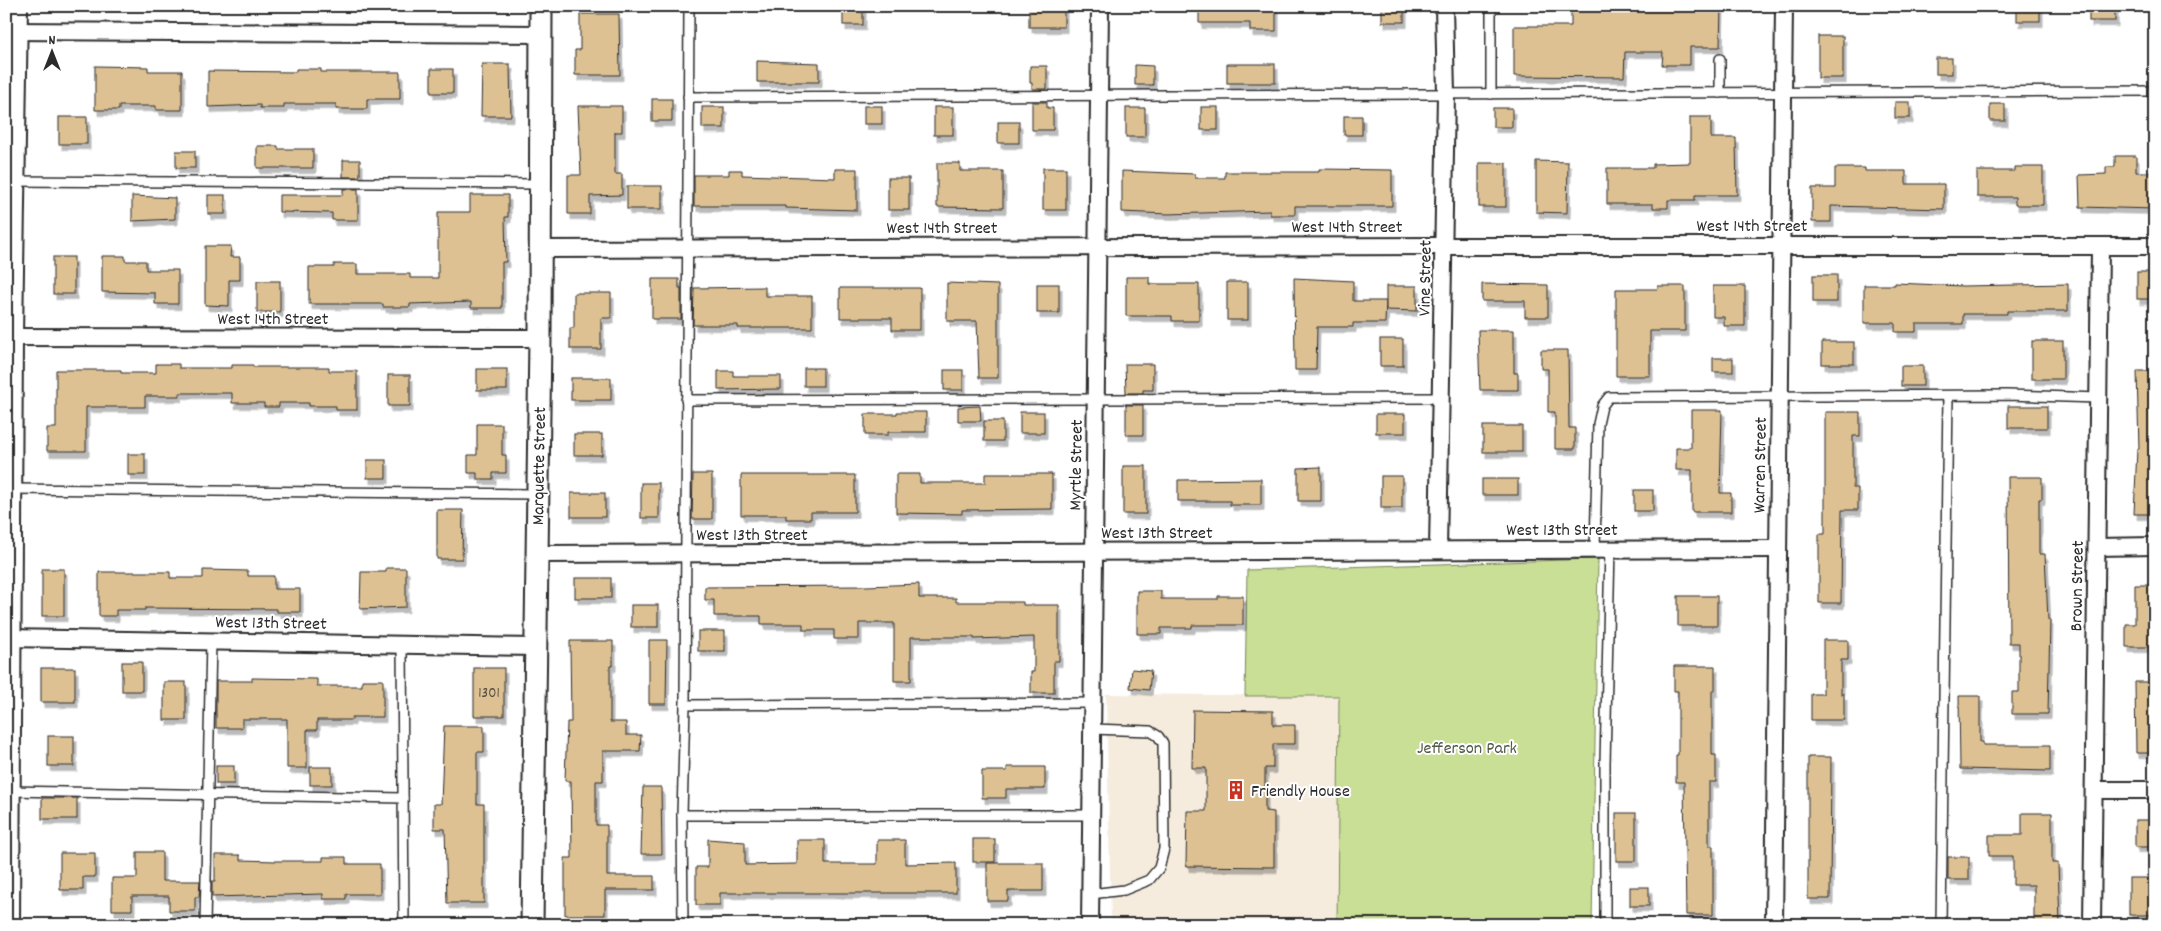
<svg xmlns="http://www.w3.org/2000/svg" width="2161" height="931" viewBox="0 0 2161 931" font-family="Dekko,sans-serif">
	<defs>
		<filter id="shadow"><feDropShadow dx="3" dy="5.5" stdDeviation="0" flood-color="#0004"/></filter>
	</defs>
	<rect width="100%" height="100%" fill="#fff"/>
	<filter id="ink" filterUnits="userSpaceOnUse"><feTurbulence type="fractalNoise" baseFrequency=".02" numOctaves="2"/><feDisplacementMap in="SourceGraphic" scale="10" xChannelSelector="R" yChannelSelector="G"/><feConvolveMatrix kernelMatrix="1 2 1 2 8 2 1 2 1" color-interpolation-filters="sRGB"/></filter>
	<g filter="url(#ink)">
		<polygon fill="#f5ecde" points="1106,694 1339,696 1337,925 1113,925 1111,923"/>
		<polygon fill="#c8df95" stroke="#7a8560" points="1598,559 1592,925 1337,925 1339,696 1245,696 1247,570"/>
		<g fill="#dec192" stroke="#2b2b2b" filter="url(#shadow)">
			<rect x="843" y="6" width="20" height="19"/>
			<rect x="1029" y="6" width="35" height="21"/>
			<polygon points="1199,6 1276,6 1276,31 1250,31 1250,23 1199,23"/>
			<rect x="1382" y="6" width="22" height="16"/>
			<polygon points="1636,6 1721,6 1720,47 1690,47 1690,65 1662,65 1663,52 1625,52 1624,77 1514,76 1514,26 1571,26 1571,9 1636,10"/>
			<rect x="2017" y="6" width="23" height="15"/>
			<rect x="2089" y="6" width="26" height="15"/>
			<polygon points="580,14 619,14 620,75 575,75 575,50 580,50"/>
			<rect x="1818" y="36" width="25" height="42"/>
			<rect x="1936" y="58" width="16" height="16"/>
			<polygon points="757,61 819,63 819,82 757,82"/>
			<polygon points="482,64 510,64 511,116 481,116"/>
			<rect x="1227" y="64" width="48" height="19"/>
			<polygon points="1135,65 1153,66 1153,85 1135,85"/>
			<polygon points="95,66 148,67 148,71 182,71 182,110 156,110 156,106 119,106 119,110 95,110"/>
			<polygon points="1030,66 1047,66 1047,89 1032,89 1032,83 1030,83"/>
			<polygon points="296,69 321,69 321,72 400,72 400,99 367,99 367,109 336,109 336,104 284,104 284,108 260,108 260,105 208,107 208,71 296,72"/>
			<rect x="431" y="69" width="22" height="24"/>
			<rect x="652" y="99" width="20" height="22"/>
			<polygon points="1032,102 1047,102 1047,108 1053,108 1053,130 1032,130"/>
			<rect x="1895" y="102" width="15" height="16"/>
			<rect x="1990" y="104" width="15" height="17"/>
			<polygon points="578,106 622,106 622,132 615,132 615,174 622,174 622,195 590,196 590,214 568,214 568,175 581,175"/>
			<rect x="864" y="106" width="18" height="18"/>
			<rect x="702" y="107" width="22" height="21"/>
			<rect x="934" y="107" width="19" height="28"/>
			<rect x="1201" y="107" width="17" height="23"/>
			<rect x="1126" y="108" width="19" height="29"/>
			<rect x="1493" y="108" width="19" height="19"/>
			<rect x="1344" y="116" width="18" height="19"/>
			<rect x="59" y="117" width="28" height="27"/>
			<polygon points="1690,117 1711,117 1711,138 1736,138 1737,195 1695,195 1695,200 1668,200 1668,208 1653,208 1653,204 1607,204 1607,168 1653,168 1653,164 1690,163"/>
			<rect x="998" y="122" width="21" height="21"/>
			<polygon points="257,146 278,146 278,149 313,149 313,168 257,168"/>
			<rect x="176" y="151" width="19" height="17"/>
			<polygon points="2115,156 2136,156 2136,172 2155,172 2155,209 2080,207 2079,175 2106,174 2106,167 2115,167"/>
			<polygon points="343,160 360,160 360,175 358,177 343,177"/>
			<polygon points="1536,161 1568,162 1567,213 1536,212"/>
			<polygon points="937,163 960,163 960,171 1003,171 1003,208 937,207"/>
			<rect x="1479" y="163" width="27" height="44"/>
			<polygon points="2015,167 2043,167 2043,205 2015,205 2015,197 1977,197 1977,171 2015,171"/>
			<rect x="1043" y="168" width="23" height="42"/>
			<polygon points="1835,168 1865,168 1865,171 1906,171 1906,184 1944,184 1944,209 1831,206 1831,222 1812,222 1812,188 1835,188"/>
			<polygon points="835,169 857,169 857,210 786,208 786,206 694,206 694,175 729,175 729,170 742,170 742,175 835,178"/>
			<polygon points="1319,169 1392,170 1392,206 1295,206 1295,215 1270,215 1270,211 1168,214 1122,212 1122,171 1195,174 1195,178 1225,178 1225,172 1319,172"/>
			<rect x="888" y="178" width="21" height="32"/>
			<rect x="627" y="186" width="35" height="23"/>
			<polygon points="343,189 358,189 358,220 332,220 332,213 279,212 279,195 343,195"/>
			<rect x="208" y="195" width="17" height="19"/>
			<polygon points="470,195 508,195 508,217 505,217 506,262 502,262 502,308 471,308 471,302 410,304 410,307 383,307 383,304 309,304 309,267 334,267 334,264 357,264 357,274 410,274 410,278 438,278 438,212 470,212"/>
			<polygon points="132,196 175,198 175,219 132,221"/>
			<polygon points="205,246 231,246 230,257 240,257 240,280 229,280 229,306 205,305"/>
			<polygon points="102,256 125,256 125,261 146,261 146,270 178,270 178,304 155,304 155,293 102,292"/>
			<rect x="53" y="257" width="21" height="37"/>
			<rect x="2137" y="272" width="18" height="27"/>
			<rect x="1813" y="275" width="24" height="27"/>
			<polygon points="1126,277 1149,277 1149,284 1199,284 1199,321 1172,321 1172,316 1126,316"/>
			<polygon points="1294,278 1353,281 1353,301 1386,301 1385,323 1353,323 1353,327 1317,327 1316,370 1295,370"/>
			<polygon points="652,279 679,279 679,288 681,288 681,319 652,319"/>
			<rect x="257" y="281" width="23" height="31"/>
			<rect x="1227" y="282" width="21" height="38"/>
			<polygon points="947,283 998,285 998,378 979,378 977,321 947,321"/>
			<polygon points="1895,283 1963,286 2068,284 2068,311 2007,311 2007,314 1963,314 1963,324 1916,324 1916,332 1895,332 1895,323 1864,323 1864,285 1895,285"/>
			<rect x="1037" y="284" width="22" height="29"/>
			<polygon points="1482,284 1548,285 1548,317 1525,317 1525,301 1482,301"/>
			<polygon points="1386,286 1417,286 1417,311 1386,310"/>
			<polygon points="1658,286 1685,286 1685,331 1650,331 1650,376 1616,376 1616,289 1658,289"/>
			<polygon points="1713,286 1745,286 1745,326 1724,326 1724,317 1713,317"/>
			<polygon points="765,287 765,296 812,296 812,328 738,328 738,325 693,325 694,288"/>
			<polygon points="840,288 920,288 920,330 892,330 892,318 840,318"/>
			<polygon points="574,293 611,293 611,318 601,318 601,349 570,349 570,328 574,328"/>
			<polygon points="1478,330 1514,330 1514,373 1518,373 1518,390 1480,390"/>
			<rect x="1380" y="339" width="23" height="27"/>
			<rect x="2032" y="341" width="31" height="38"/>
			<rect x="1822" y="342" width="32" height="22"/>
			<polygon points="1541,350 1568,350 1569,428 1575,428 1575,449 1555,449 1555,412 1548,412 1548,369 1541,369"/>
			<rect x="1713" y="358" width="20" height="14"/>
			<polygon points="156,364 179,364 179,368 232,368 232,365 253,365 253,367 329,367 329,371 357,371 357,410 336,410 336,406 309,406 309,403 279,403 279,407 264,407 264,403 232,403 232,393 179,393 179,396 145,396 145,407 86,407 86,451 47,451 47,428 56,428 56,370 121,370 121,373 156,373"/>
			<polygon points="1125,364 1153,364 1153,390 1143,390 1143,393 1126,393"/>
			<rect x="1901" y="366" width="22" height="20"/>
			<rect x="804" y="368" width="19" height="18"/>
			<rect x="477" y="369" width="30" height="21"/>
			<rect x="944" y="370" width="19" height="20"/>
			<polygon points="718,371 733,371 733,376 781,376 781,389 718,390"/>
			<polygon points="2137,371 2155,371 2155,514 2134,514 2137,449 2139,449"/>
			<rect x="388" y="375" width="22" height="31"/>
			<rect x="571" y="378" width="40" height="22"/>
			<rect x="1126" y="405" width="17" height="30"/>
			<polygon points="980,406 981,421 958,421 958,407"/>
			<rect x="2008" y="406" width="39" height="22"/>
			<polygon points="1691,410 1722,410 1720,493 1731,493 1731,512 1692,512 1692,470 1676,470 1676,448 1691,448"/>
			<polygon points="897,412 926,412 926,432 888,432 888,435 865,435 865,414 897,414"/>
			<rect x="1020" y="412" width="24" height="21"/>
			<polygon points="1825,412 1860,412 1860,436 1853,436 1853,488 1858,488 1858,510 1842,510 1841,603 1819,603 1819,534 1825,534"/>
			<rect x="1376" y="414" width="29" height="19"/>
			<rect x="984" y="421" width="19" height="20"/>
			<polygon points="477,424 502,424 502,455 506,455 506,473 493,473 493,479 477,479 477,473 468,473 468,455 477,455"/>
			<rect x="1483" y="426" width="39" height="26"/>
			<rect x="574" y="434" width="28" height="21"/>
			<rect x="128" y="454" width="17" height="21"/>
			<rect x="367" y="460" width="19" height="18"/>
			<rect x="1123" y="466" width="23" height="48"/>
			<polygon points="1321,467 1321,501 1298,501 1298,468"/>
			<polygon points="693,474 712,474 712,519 692,519"/>
			<polygon points="896,474 920,474 920,483 985,483 985,474 1052,474 1052,509 962,510 962,514 896,513"/>
			<polygon points="741,475 855,475 855,512 811,512 811,519 786,519 786,515 741,515"/>
			<rect x="1381" y="476" width="21" height="32"/>
			<polygon points="2008,477 2042,477 2042,499 2039,499 2039,554 2045,554 2048,620 2050,620 2048,714 2012,714 2012,692 2019,692 2019,643 2009,643"/>
			<polygon points="1261,479 1261,505 1230,505 1230,501 1178,501 1178,480"/>
			<rect x="1482" y="479" width="36" height="16"/>
			<rect x="641" y="483" width="18" height="35"/>
			<rect x="1634" y="490" width="19" height="21"/>
			<rect x="571" y="493" width="34" height="24"/>
			<polygon points="437,510 463,510 462,559 437,559"/>
			<polygon points="386,568 406,568 406,607 360,609 361,572 386,572"/>
			<rect x="42" y="569" width="22" height="47"/>
			<polygon points="203,570 248,571 248,576 274,576 274,589 300,589 300,612 277,612 277,609 145,608 145,610 116,610 116,616 99,616 99,572 170,572 170,578 203,578"/>
			<rect x="575" y="578" width="36" height="20"/>
			<polygon points="919,584 919,598 956,598 956,602 1023,602 1023,605 1059,605 1059,661 1054,661 1054,693 1031,693 1031,672 1034,672 1034,637 974,639 974,637 911,637 911,681 894,681 894,623 859,623 859,639 834,639 834,630 803,630 803,624 761,624 761,616 714,616 714,600 705,600 705,587 866,586"/>
			<polygon points="2135,585 2155,585 2155,647 2126,647 2126,624 2135,624"/>
			<polygon points="1137,591 1161,591 1161,599 1218,599 1218,596 1243,596 1243,625 1192,625 1192,628 1161,628 1161,634 1137,634"/>
			<rect x="1678" y="596" width="39" height="30"/>
			<rect x="631" y="605" width="27" height="22"/>
			<rect x="698" y="631" width="27" height="20"/>
			<polygon points="649,640 667,640 666,704 649,704"/>
			<polygon points="1823,640 1848,640 1848,660 1841,660 1841,694 1844,694 1844,720 1811,720 1811,694 1823,694"/>
			<polygon points="570,641 613,641 613,666 610,666 610,722 626,722 626,735 641,735 640,751 603,751 603,781 596,781 596,825 607,825 607,876 654,876 654,890 605,890 605,915 565,915 565,858 572,858 571,781 565,781 567,722 571,722"/>
			<rect x="122" y="662" width="20" height="29"/>
			<polygon points="1674,666 1715,666 1715,691 1712,691 1712,755 1716,755 1716,782 1709,782 1709,846 1713,846 1713,915 1686,915 1684,782 1676,782 1676,755 1678,755 1678,691 1674,691"/>
			<rect x="41" y="668" width="34" height="34"/>
			<rect x="474" y="668" width="30" height="48"/>
			<polygon points="1132,669 1151,671 1149,690 1130,688"/>
			<polygon points="252,678 317,679 317,686 362,686 362,680 383,680 383,717 352,717 352,720 317,720 317,730 307,730 307,768 287,768 287,719 242,719 242,728 216,728 216,681 252,681"/>
			<rect x="164" y="682" width="22" height="38"/>
			<polygon points="2135,682 2155,682 2155,753 2136,753"/>
			<polygon points="1959,696 1980,696 1980,742 1983,742 1983,745 2050,745 2050,771 1960,769"/>
			<polygon points="1193,710 1273,711 1273,725 1295,725 1295,744 1273,744 1273,768 1265,768 1265,811 1274,812 1274,867 1186,866 1187,811 1206,811 1206,768 1192,768"/>
			<polygon points="444,726 484,726 484,752 477,752 477,804 484,804 484,903 447,903 445,829 434,829 434,804 441,804"/>
			<rect x="48" y="736" width="26" height="30"/>
			<polygon points="1808,757 1831,757 1830,899 1808,899"/>
			<rect x="216" y="766" width="18" height="18"/>
			<rect x="310" y="767" width="22" height="18"/>
			<polygon points="1007,767 1045,767 1045,789 1006,789 1006,798 982,798 982,771 1007,771"/>
			<polygon points="643,787 661,787 662,854 641,854"/>
			<rect x="42" y="798" width="35" height="21"/>
			<rect x="1616" y="813" width="20" height="48"/>
			<polygon points="2022,813 2052,813 2052,863 2058,863 2060,925 2034,925 2034,885 2013,885 2013,856 1989,856 1989,835 2022,835"/>
			<rect x="2135" y="820" width="20" height="27"/>
			<polygon points="708,839 745,842 745,865 797,864 797,840 825,840 825,864 877,864 877,840 905,840 905,864 956,863 956,893 720,893 720,905 696,905 696,867 708,867"/>
			<rect x="973" y="839" width="22" height="23"/>
			<polygon points="137,852 162,852 162,881 200,881 199,897 195,897 195,911 169,911 169,896 132,896 132,910 112,910 112,878 137,878"/>
			<polygon points="60,853 95,853 95,877 83,877 83,890 60,890"/>
			<polygon points="215,855 240,855 240,860 276,861 323,861 323,857 346,857 346,864 380,864 380,894 346,894 346,899 323,899 323,894 212,897 212,881 215,881"/>
			<rect x="1948" y="857" width="21" height="23"/>
			<polygon points="987,863 1043,863 1043,891 1008,891 1008,901 987,901"/>
			<rect x="2129" y="878" width="26" height="37"/>
			<rect x="1630" y="887" width="19" height="19"/>
		</g>
		<g fill="none" stroke-linecap="round" stroke-linejoin="round">
			<g stroke="#2b2b2b" stroke-width="12">
				<g id="service">
					<polyline points="1491,6 1491,94"/>
					<polyline points="1720,93 1720,59"/>
					<polyline points="688,97 2155,91"/>
					<polyline points="6,181 540,184"/>
					<polyline points="686,400 1442,398"/>
					<polyline points="11,489 538,494"/>
					<polyline points="1595,549 1598,424 1602,406 1609,397 2007,395 2098,398"/>
					<polyline points="402,645 404,925"/>
					<polyline points="685,705 1092,703"/>
					<polyline points="8,791 403,798"/>
					<polyline points="682,815 1091,815"/>
					<polyline points="1091,894 1124,890 1149,880 1159,868 1164,849 1163,743 1158,736 1150,731 1092,729"/>
					<polyline points="205,925 211,641"/>
					<polyline points="683,925 682,815 685,705 689,6"/>
					<polyline points="1605,925 1605,763 1610,549"/>
					<polyline points="1941,925 1948,396"/>
				</g>
			</g>
			<g stroke="#2b2b2b" stroke-width="20">
				<g id="minor">
					<polyline points="6,31 541,34"/>
					<polyline points="540,249 1444,246 2155,246"/>
					<polyline points="6,337 540,338"/>
					<polyline points="2097,547 2155,546"/>
					<polyline points="1438,550 1446,94 1444,6"/>
					<polyline points="537,554 1778,549"/>
					<polyline points="6,638 536,647"/>
					<polyline points="2094,790 2155,790"/>
					<polyline points="11,925 14,337 19,6"/>
					<polyline points="1090,925 1100,6"/>
					<polyline points="1774,925 1784,6"/>
					<polyline points="2092,925 2100,247"/>
				</g>
			</g>
			<g stroke="#2b2b2b" stroke-width="25">
				<polyline id="tertiary" points="532,925 540,338 541,6"/>
			</g>
			<use href="#service" stroke="#fff" stroke-width="9"/>
			<use href="#minor" stroke="#fff" stroke-width="16"/>
			<use href="#tertiary" stroke="#fff" stroke-width="21"/>
		</g>
	</g>
	<defs>
		<g id="building-bare" transform="scale(1.5)"><path d="M-4-6H4V6H1V3H-1V6H-4ZM-2.5-4.3h1.7v1.8h-1.7ZM.8-4.3h1.7v1.8H.8ZM-2.5-1h1.7V.8h-1.7ZM.8-1h1.7V.8H.8Z" fill="#c8321e" stroke="#fff" stroke-width="2.5" paint-order="stroke"/></g>
	</defs>
	<g fill-rule="evenodd">
		<use href="#building-bare" x="1236" y="790"/>
	</g>
	<g text-anchor="middle" stroke-width="4" stroke-linejoin="round" paint-order="stroke">
		<g font-size="15" fill="#585045">
			<text x="489" y="697">1301</text>
		</g>
		<g font-size="18" fill="#2b2b2b" stroke="#fff">
			<text x="1752" y="231">West 14th Street</text>
			<text x="1347" y="232">West 14th Street</text>
			<text x="942" y="233">West 14th Street</text>
			<text transform="translate(1424 278) rotate(-89)" y="6">Vine Street</text>
			<text x="273" y="324">West 14th Street</text>
			<text transform="translate(1075 465) rotate(-89)" y="6">Myrtle Street</text>
			<text transform="translate(1759 465) rotate(-89)" y="6">Warren Street</text>
			<text transform="translate(538 466) rotate(-89)" y="6">Marquette Street</text>
			<text x="1562" y="535">West 13th Street</text>
			<text x="1157" y="538">West 13th Street</text>
			<text x="752" y="540">West 13th Street</text>
			<text transform="translate(2076 586) rotate(-89)" y="6">Brown Street</text>
			<text transform="translate(271 622) rotate(1)" y="6">West 13th Street</text>
		</g>
		<g font-size="18" fill="#525846" stroke="#fff">
			<text x="1467" y="753">Jefferson Park</text>
		</g>
		<g font-size="18" fill="#2b2b2b" stroke="#fff" text-anchor="start">
			<text x="1251" y="796">Friendly House</text>
		</g>
	</g>
	<rect width="2161" height="931" fill="none" stroke="#fff" stroke-width="25"/>
	<rect x="12" y="12" width="2136" height="906" fill="none" stroke="#2b2b2b" stroke-width="2" filter="url(#ink)"/>
	<g transform="translate(52 52)" stroke="#ffffff" stroke-width="4" paint-order="stroke">
	<path d="M0-4L9 19L0 12L-9 19Z" fill="#2b2b2b"/>
	<text y="-8" font-size="14" font-weight="bold" text-anchor="middle" fill="#2b2b2b">N</text>
	</g>
</svg>
